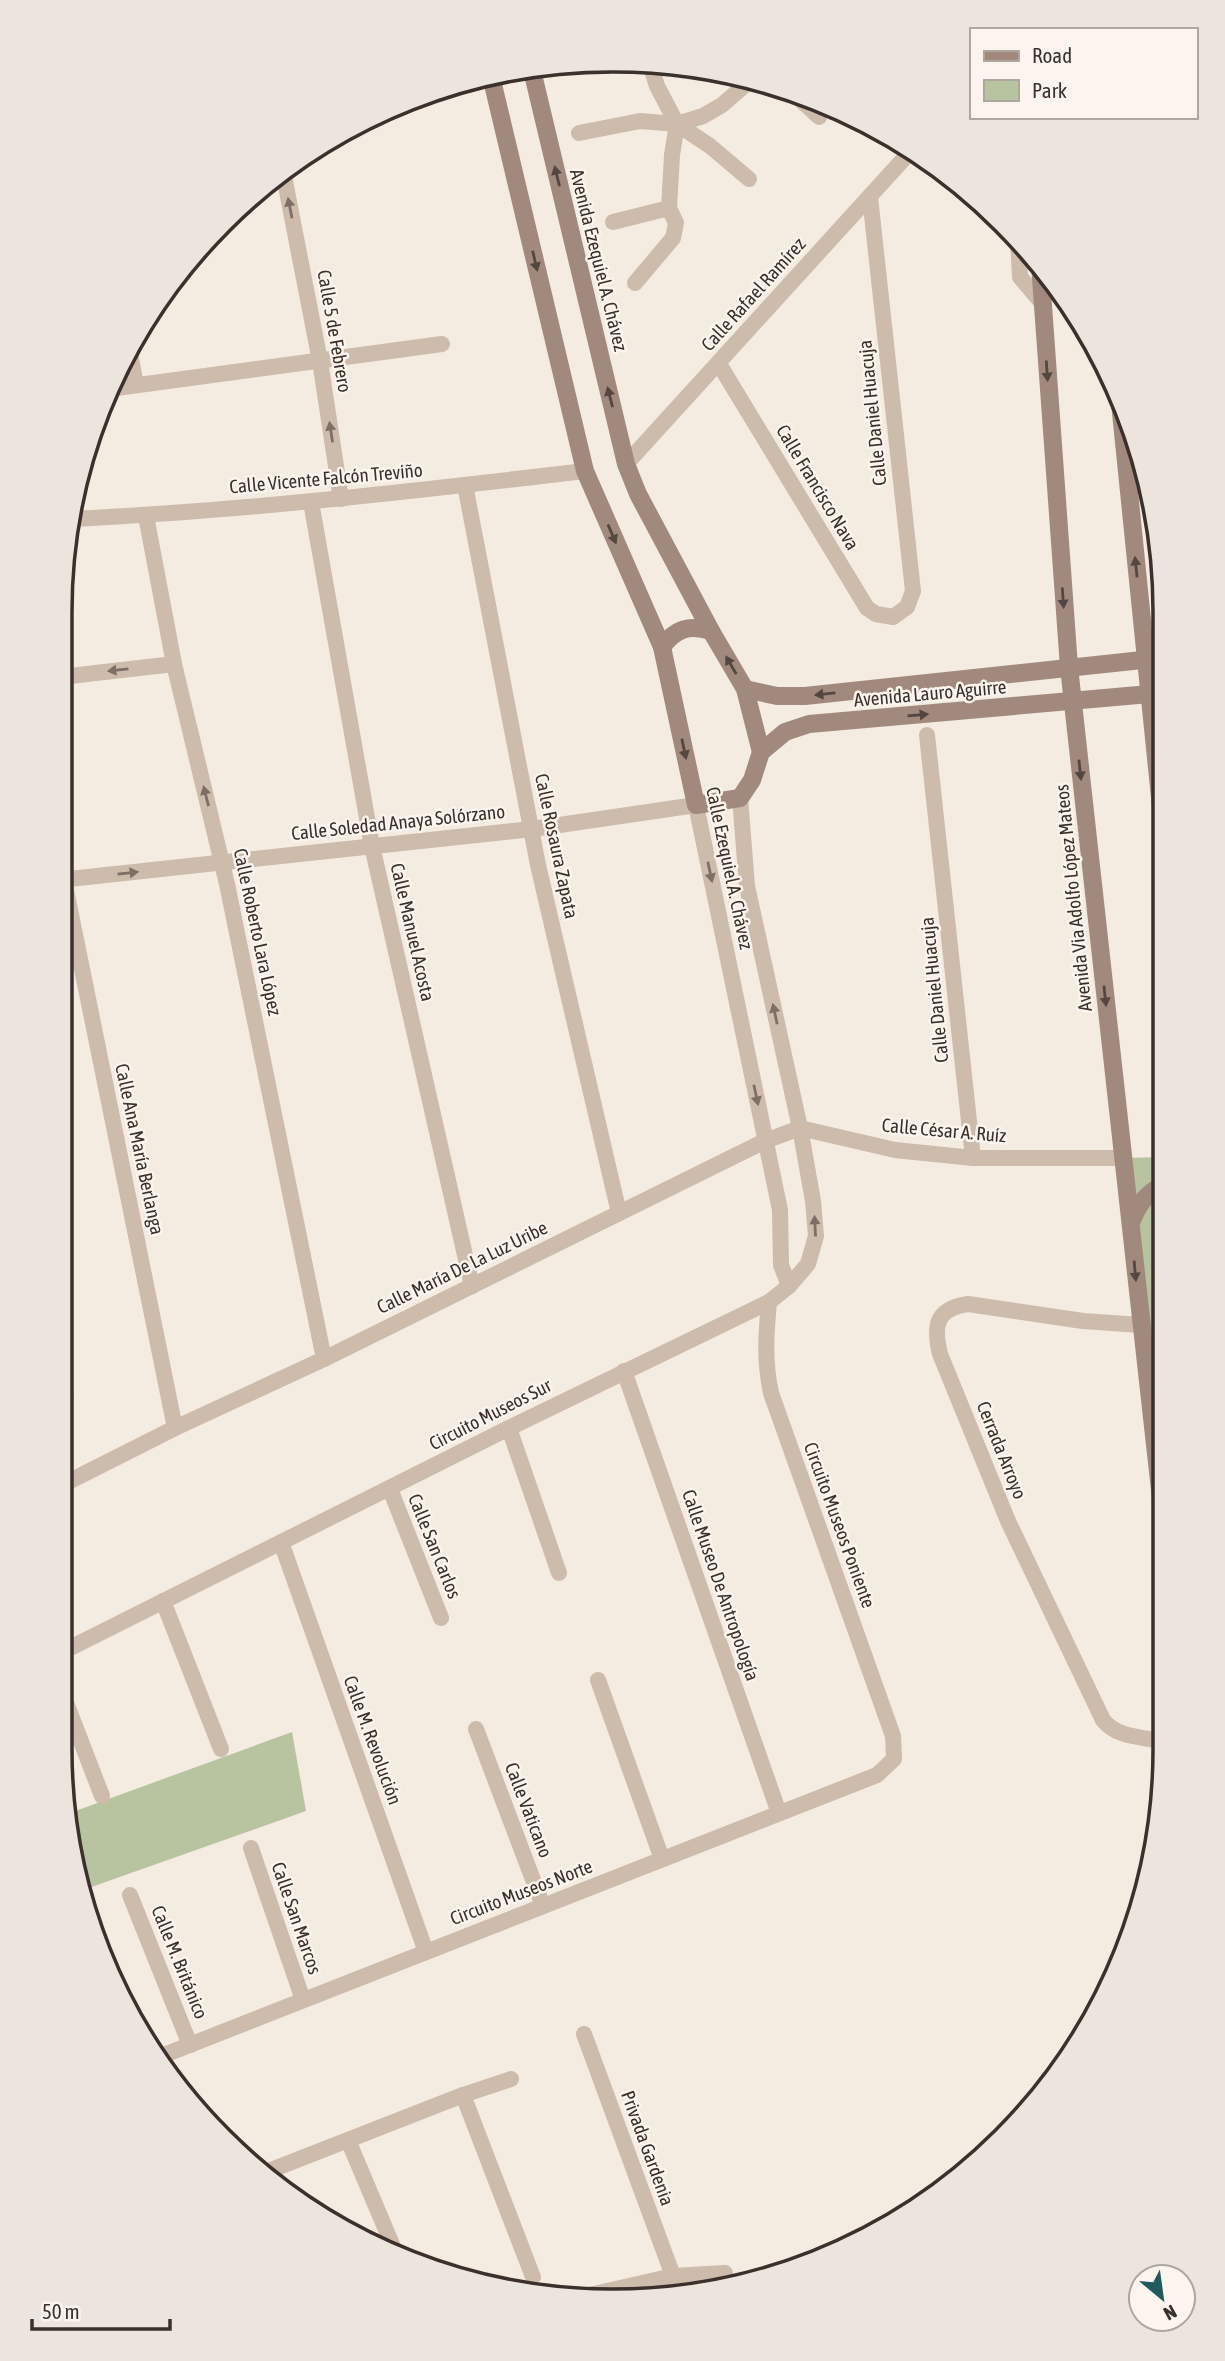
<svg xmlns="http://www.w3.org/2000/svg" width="1225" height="2361" viewBox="0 0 1225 2361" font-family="'Asap Condensed',sans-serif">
	<rect width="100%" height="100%" fill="#f4ebe1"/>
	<g fill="#b8c4a0">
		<polygon points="1163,1157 1164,1526 1123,1158"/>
		<polygon points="292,1732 306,1811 83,1890 70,1813"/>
	</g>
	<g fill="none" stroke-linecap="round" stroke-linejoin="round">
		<g stroke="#cdbbac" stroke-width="16">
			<polyline points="649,61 657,86 677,124 710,146 749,179"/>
			<polyline points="792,92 819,117"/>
			<polyline points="579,133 640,121 677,124 703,116 722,105 753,78"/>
			<polyline points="283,171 320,361 341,499"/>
			<polyline points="613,222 669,208"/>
			<polyline points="1018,240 1020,277 1042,303"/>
			<polyline points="635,283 673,238 676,223 669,208 672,155 677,124"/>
			<polyline points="129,348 136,385"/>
			<polyline points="719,364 867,608 876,614 893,617 907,607 913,591 870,197"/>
			<polyline points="109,389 442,344"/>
			<polyline points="626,464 910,152"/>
			<polyline points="465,485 538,865 619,1213"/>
			<polyline points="311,502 372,846 472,1286"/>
			<polyline points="146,516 174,664 227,884 324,1359"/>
			<path d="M70,519C243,511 414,491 585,471"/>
			<polyline points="61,677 174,664"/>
			<polyline points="927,735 973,1158"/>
			<polyline points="60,880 532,829 696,805 780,1210 781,1265 789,1286"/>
			<polyline points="64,880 175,1428"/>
			<path d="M1140,1325L1083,1321L968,1304C936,1309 933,1325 940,1354L1008,1521L1103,1720C1118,1739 1143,1736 1164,1742"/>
			<polyline points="60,1365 66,1397"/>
			<polyline points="624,1371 779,1813"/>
			<polyline points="509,1428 559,1573"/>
			<polyline points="60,1486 175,1428 324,1359 765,1141 800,1128 895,1150 973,1158 1123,1158"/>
			<polyline points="390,1489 441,1618"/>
			<polyline points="281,1542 426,1952"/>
			<polyline points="163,1601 221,1749"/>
			<polyline points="60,1653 509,1428 769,1302 789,1286 808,1264 816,1236 813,1201 800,1128 747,886 740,798"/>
			<polyline points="598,1680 662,1859"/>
			<polyline points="60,1687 102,1796"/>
			<polyline points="476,1729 543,1906"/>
			<polyline points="251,1848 303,2000"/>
			<polyline points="130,1895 190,2045"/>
			<polyline points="584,2034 673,2276"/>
			<path d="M159,2057L877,1775L894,1759L893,1736L771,1393C764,1360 766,1335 769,1302"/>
			<polyline points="463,2095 533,2277"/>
			<polyline points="348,2140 394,2249"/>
			<polyline points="261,2174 463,2095 511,2079"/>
			<polyline points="594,2294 673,2276 725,2273"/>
		</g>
		<g stroke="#a18a7d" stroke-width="18">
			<polyline points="531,66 626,464 638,494 711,631 745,689 761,752"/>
			<polyline points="491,76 585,471 662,647 696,805 740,798 752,780 761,752 785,732 809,724 1161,693"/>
			<polyline points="1040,264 1069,667 1164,1526"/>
			<polyline points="1119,393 1162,817"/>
			<path d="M662,647C675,629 689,624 711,631"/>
			<polyline points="745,689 777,696 805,696 1161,658"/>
			<path d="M1131,1223C1138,1205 1145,1194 1163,1185"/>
		</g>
	</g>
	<defs><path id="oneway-solid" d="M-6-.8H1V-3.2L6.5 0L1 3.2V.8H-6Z" transform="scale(1.75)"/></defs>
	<g fill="#544640">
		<use href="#oneway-solid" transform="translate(557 176) rotate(-104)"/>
		<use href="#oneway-solid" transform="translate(535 261) rotate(77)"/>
		<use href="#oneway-solid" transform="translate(1047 371) rotate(86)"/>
		<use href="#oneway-solid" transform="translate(610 397) rotate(-104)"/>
		<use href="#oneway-solid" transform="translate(612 534) rotate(67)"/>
		<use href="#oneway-solid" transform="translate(1136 567) rotate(-96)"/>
		<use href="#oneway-solid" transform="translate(1063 598) rotate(86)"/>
		<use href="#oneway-solid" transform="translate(731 665) rotate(-120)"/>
		<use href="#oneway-solid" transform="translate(825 694) rotate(174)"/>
		<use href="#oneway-solid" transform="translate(918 715) rotate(-5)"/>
		<use href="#oneway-solid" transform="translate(684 749) rotate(78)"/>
		<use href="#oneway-solid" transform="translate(1080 770) rotate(84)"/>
		<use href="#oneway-solid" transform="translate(1105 996) rotate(84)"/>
		<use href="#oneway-solid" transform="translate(1135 1271) rotate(85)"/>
	</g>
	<g fill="#7d6f65">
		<use href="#oneway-solid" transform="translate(290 208) rotate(-101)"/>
		<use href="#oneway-solid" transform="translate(331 432) rotate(-99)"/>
		<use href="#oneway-solid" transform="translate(118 670) rotate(174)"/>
		<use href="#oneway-solid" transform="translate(206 796) rotate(-104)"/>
		<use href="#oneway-solid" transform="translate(710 872) rotate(78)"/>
		<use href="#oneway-solid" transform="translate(128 873) rotate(-6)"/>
		<use href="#oneway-solid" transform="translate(775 1014) rotate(-102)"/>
		<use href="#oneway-solid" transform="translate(756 1095) rotate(78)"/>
		<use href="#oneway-solid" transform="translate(815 1226) rotate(-93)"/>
	</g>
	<g text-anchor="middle" stroke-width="5" stroke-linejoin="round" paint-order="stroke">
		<g font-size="19" fill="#3b302b" stroke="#fbf5ee">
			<text transform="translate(599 260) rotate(76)" y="7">Avenida Ezequiel A. Chávez</text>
			<text transform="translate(753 294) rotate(-48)" y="7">Calle Rafael Ramírez</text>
			<text transform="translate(335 331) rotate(80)" y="7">Calle 5 de Febrero</text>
			<text transform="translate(872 413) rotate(-96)" y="7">Calle Daniel Huacuja</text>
			<text transform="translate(326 478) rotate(-5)" y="7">Calle Vicente Falcón Treviño</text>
			<text transform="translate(818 487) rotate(59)" y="7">Calle Francisco Nava</text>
			<text transform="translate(930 693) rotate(-5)" y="7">Avenida Lauro Aguirre</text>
			<text transform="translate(398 822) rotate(-6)" y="7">Calle Soledad Anaya Solórzano</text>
			<text transform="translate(557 846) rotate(78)" y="7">Calle Rosaura Zapata</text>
			<text transform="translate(730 868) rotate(78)" y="7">Calle Ezequiel A. Chávez</text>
			<text transform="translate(1073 898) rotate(-96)" y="7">Avenida Via Adolfo López Mateos</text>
			<text transform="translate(258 932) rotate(78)" y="7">Calle Roberto Lara López</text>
			<text transform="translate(413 932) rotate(77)" y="7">Calle Manuel Acosta</text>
			<text transform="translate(934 990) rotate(-96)" y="7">Calle Daniel Huacuja</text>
			<text transform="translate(944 1130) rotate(5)" y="7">Calle César A. Ruíz</text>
			<text transform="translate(140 1149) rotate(78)" y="7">Calle Ana María Berlanga</text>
			<text transform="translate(462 1267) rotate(-26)" y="7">Calle María De La Luz Uribe</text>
			<text transform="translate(490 1414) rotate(-27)" y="7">Circuito Museos Sur</text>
			<text transform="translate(1002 1450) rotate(68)" y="7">Cerrada Arroyo</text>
			<text transform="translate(840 1525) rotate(70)" y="7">Circuito Museos Poniente</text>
			<text transform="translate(435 1546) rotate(68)" y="7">Calle San Carlos</text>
			<text transform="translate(721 1585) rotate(71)" y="7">Calle Museo De Antropología</text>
			<text transform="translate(373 1740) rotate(70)" y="7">Calle M. Revolución</text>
			<text transform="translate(529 1810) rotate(69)" y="7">Calle Vaticano</text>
			<text transform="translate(521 1892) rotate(-21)" y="7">Circuito Museos Norte</text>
			<text transform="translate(297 1918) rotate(71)" y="7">Calle San Marcos</text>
			<text transform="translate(180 1962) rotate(68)" y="7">Calle M. Británico</text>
			<text transform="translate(648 2148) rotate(70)" y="7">Privada Gardenia</text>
		</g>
	</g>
	<path d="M0 0H1225V2361H0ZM612 72H613A540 540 0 0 1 1153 612V1749A540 540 0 0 1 613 2289H612A540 540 0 0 1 72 1749V612A540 540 0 0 1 612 72Z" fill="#ece5de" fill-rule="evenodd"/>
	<path fill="none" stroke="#3b302b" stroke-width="3.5" d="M612 72H613A540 540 0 0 1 1153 612V1749A540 540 0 0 1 613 2289H612A540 540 0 0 1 72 1749V612A540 540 0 0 1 612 72Z"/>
	<rect x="970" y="28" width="228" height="91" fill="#fbf5ee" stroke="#aea6a0" stroke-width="2"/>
	<rect x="984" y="51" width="35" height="10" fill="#a18a7d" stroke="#aea6a0" stroke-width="2"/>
	<text x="1032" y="63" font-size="21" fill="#3b302b">Road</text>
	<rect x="984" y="80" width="35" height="21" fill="#b8c4a0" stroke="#aea6a0" stroke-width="2"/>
	<text x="1032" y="98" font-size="21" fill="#3b302b">Park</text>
	<g transform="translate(1162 2298) rotate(151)"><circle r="33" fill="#fbf5ee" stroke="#aea6a0" stroke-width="2"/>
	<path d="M0-5L12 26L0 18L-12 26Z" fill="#1f5a5e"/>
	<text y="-10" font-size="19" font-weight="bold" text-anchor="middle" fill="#3b302b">N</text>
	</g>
	<path d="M32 2319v10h138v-10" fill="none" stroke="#3b302b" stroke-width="3.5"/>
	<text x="42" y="2319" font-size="21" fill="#3b302b" stroke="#fbf5ee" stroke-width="5" paint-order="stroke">50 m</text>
</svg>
